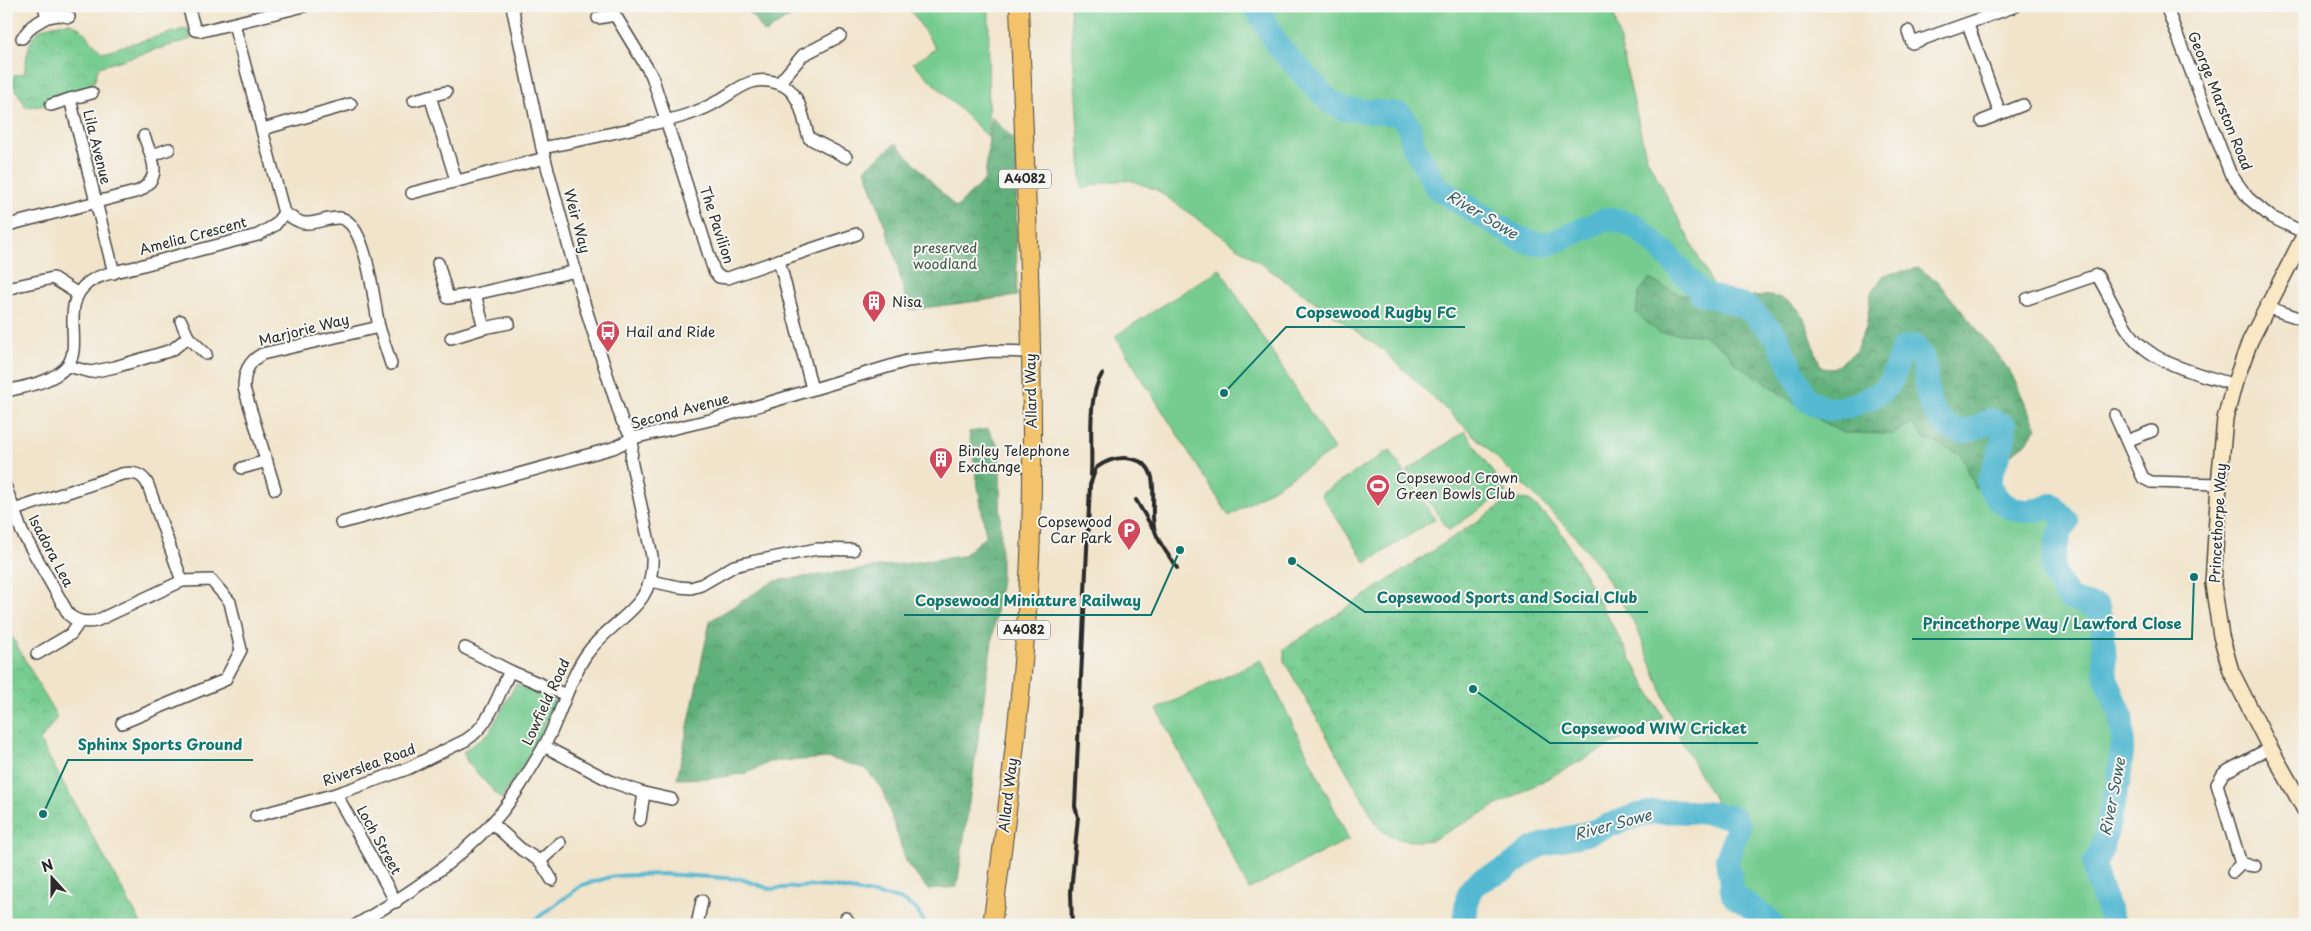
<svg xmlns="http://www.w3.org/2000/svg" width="2311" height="931" viewBox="0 0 2311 931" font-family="'Playpen Sans',sans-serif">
	<defs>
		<pattern id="forest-crowns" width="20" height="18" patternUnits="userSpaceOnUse" patternTransform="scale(1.25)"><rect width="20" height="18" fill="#60b07a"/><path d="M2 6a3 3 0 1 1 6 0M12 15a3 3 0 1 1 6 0" fill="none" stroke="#4f8f64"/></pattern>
		<pattern id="park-crowns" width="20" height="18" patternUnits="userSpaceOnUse" patternTransform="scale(1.25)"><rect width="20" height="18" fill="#76cc90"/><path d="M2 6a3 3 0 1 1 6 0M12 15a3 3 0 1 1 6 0" fill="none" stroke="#66af7c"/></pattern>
	</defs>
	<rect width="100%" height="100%" fill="#f6f6f2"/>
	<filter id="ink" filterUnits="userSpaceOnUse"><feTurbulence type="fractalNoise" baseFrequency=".02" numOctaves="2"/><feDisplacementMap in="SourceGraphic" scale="10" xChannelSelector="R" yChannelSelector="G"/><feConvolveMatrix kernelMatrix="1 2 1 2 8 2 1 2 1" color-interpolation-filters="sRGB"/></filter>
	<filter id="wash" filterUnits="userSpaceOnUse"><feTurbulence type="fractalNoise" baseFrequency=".0096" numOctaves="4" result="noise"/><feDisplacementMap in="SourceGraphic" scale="20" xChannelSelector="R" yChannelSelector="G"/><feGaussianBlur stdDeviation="1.12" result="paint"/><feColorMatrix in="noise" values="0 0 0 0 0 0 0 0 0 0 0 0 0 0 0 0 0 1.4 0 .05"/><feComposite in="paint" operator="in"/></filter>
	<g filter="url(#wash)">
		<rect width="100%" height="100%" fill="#f1e4cb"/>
		<g fill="#76cc90" stroke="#507c5e">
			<polygon points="908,6 989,6 988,137 913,63 936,49"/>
			<path d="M1070,6H1612L1646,156L1720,299L1749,308L1807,399L1884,391L1995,462L1988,483L1993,496L2007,508L2040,510L2052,505L2067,521C2059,532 2049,562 2055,575C2058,584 2065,592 2070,599L2098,607L2103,633L2106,678L2121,715L2123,741L2119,780L2102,850L2094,863L2097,879L2114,925H1773L1768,918L1733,895L1727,860L1739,826L1734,818L1722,814L1681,740L1637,628L1603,572L1575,536L1484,445L1383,350L1157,190L1130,180L1105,182L1082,189Z"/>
			<polygon points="1220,269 1334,450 1229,516 1115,336"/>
			<polygon points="1465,431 1506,492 1449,530 1407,471"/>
			<polygon points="1390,450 1435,519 1366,563 1321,494"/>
			<polygon points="1261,660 1349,839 1249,889 1157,709"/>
			<polygon points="516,684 555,702 536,745 501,799 468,763 463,752 489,733"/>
		</g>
		<g fill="url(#forest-crowns)" stroke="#466e52">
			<polygon points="745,6 807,6 765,33"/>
			<polygon points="991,116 1016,142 1017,296 908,310 895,255 865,169 896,143 956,208 985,179"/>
			<path d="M1918,268L1937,281L1999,356L2012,375L2037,428L2026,443L2001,463L1976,489L1961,454L1924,438L1911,423L1894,434L1843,433L1826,424L1735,363L1727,351L1703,335L1659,333L1636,313L1639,292L1649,279C1661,285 1675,294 1688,296C1698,297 1709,299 1719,299C1745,299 1775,287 1797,308C1808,318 1814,353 1822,368L1833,369L1855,352L1866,327L1871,293L1884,275Z"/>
			<polygon points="988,429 1000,449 1001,578 957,887 928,890 907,864 883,791 866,769 829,758 770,762 747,773 716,778 677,779 710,621 774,581 962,556 986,536 969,432"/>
		</g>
		<g fill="url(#park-crowns)" stroke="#507c5e">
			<path d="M71,23L81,29L102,52L188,28L191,39L99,67L94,82L51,105L26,107L14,86V75L24,74C30,38 29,25 71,23Z"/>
			<path d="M1517,499L1529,500L1558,527L1663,717L1432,840C1410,842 1396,842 1379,828L1284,661V649L1505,503Z"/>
			<polygon points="6,626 57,717 40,741 142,925 6,925"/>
		</g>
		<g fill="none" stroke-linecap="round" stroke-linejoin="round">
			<polyline stroke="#54b9d2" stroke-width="4" points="528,925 582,885 614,876 662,874 741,879 770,889 812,886 833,887 900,899 916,909 926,925"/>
			<g stroke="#54b9d2" stroke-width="24">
				<path d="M1256,6L1277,45L1329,101L1344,109L1399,114L1409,126L1414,147L1437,188L1516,237L1534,243L1549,244L1606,219L1622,221L1638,228L1667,255L1701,293L1749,308L1776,336L1807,400C1813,403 1822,408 1829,409C1845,410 1884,396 1891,381C1896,371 1898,359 1903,348L1914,346C1917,350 1922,354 1923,359C1930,384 1921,403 1945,424C1963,438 1974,429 1991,420L2005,426L2003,442L1988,483C2000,511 2025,517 2052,505L2067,521C2059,532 2049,562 2055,575C2058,584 2065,592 2070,599L2098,607L2103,633L2106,678L2121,715L2123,741L2119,780L2102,850L2094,863L2097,879L2114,925"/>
				<path d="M1463,925C1468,913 1464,899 1472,888C1479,878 1494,876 1504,870C1514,865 1522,855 1531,850C1548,841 1564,839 1582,835C1603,829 1622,819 1643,814C1664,809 1713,812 1734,818L1739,826L1727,860L1733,895L1768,919L1773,925"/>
			</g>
		</g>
	</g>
	<g filter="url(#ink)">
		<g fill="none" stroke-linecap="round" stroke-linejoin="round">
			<g stroke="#494743" stroke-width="14">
				<g id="street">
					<polyline points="188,6 195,30 202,31 304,6"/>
					<polyline points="512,6 542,148 584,303 622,421 633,438"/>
					<polyline points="2166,6 2230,173 2248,198 2271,217 2305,233"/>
					<polyline points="47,17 59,15 69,17"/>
					<polyline points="598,18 615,15 652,76 714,271 719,277 728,278 779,260 812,389"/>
					<polyline points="1968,25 2000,113"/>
					<polyline points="1908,31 1912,43 2016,6"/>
					<polyline points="22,38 32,26 47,17 44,6"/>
					<polyline points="779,83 803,55 840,36"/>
					<polyline points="430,96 456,180"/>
					<polyline points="70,99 92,93"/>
					<polyline points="414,100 446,92"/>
					<polyline points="51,105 70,99 114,273"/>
					<polyline points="1982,121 2023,105"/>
					<polyline points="263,129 351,104"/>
					<path d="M542,148C573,142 604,135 635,128C660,122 688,117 711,105C735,93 750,72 780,84C801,91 803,120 809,138L846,157"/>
					<polyline points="151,156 169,149"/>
					<polyline points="412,193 545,158"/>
					<path d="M12,224L139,191C164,176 152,159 144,136"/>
					<polyline points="779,260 857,234"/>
					<polyline points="438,263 448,298 475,294 484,328 451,338"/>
					<polyline points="21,285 53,278 78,294"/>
					<polyline points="6,289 15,287"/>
					<polyline points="475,294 576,271"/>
					<path d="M2027,299L2097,275C2108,293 2117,315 2129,332C2152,365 2199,373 2234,385"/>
					<polyline points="2266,307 2305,320"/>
					<polyline points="379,327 391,364"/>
					<polyline points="484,328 509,323"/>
					<polyline points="188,337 206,354"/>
					<polyline points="67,366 91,372 115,367 172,350 188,337 181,321"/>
					<path d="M6,391C26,386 51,383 66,367C85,348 58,304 89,282C102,273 124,270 140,266C179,255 218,245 258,235L275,225L284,213L234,24"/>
					<polyline points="2115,415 2143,478 2151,482 2219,484"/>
					<polyline points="2127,441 2152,431"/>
					<polyline points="242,468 267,461"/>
					<path d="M6,488L22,532L69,615C77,622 86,623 96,621L182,581L211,580L230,602L241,650L225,680L122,723"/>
					<path d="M275,489L244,388C244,373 248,362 262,354L379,327C374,304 367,222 340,218C328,217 316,224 305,223C299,223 290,216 284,213"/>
					<path d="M14,510L122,474C133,472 142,473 148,485L182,581"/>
					<polyline points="341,523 613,448 633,438 714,419 907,361 991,351 1031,352"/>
					<polyline points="651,581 679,587 691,588 701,585 734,566 751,562 817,549 853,550"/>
					<polyline points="465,648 510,671 566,695"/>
					<polyline points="37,654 71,634 80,621"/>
					<polyline points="544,746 612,782 644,793 671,799"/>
					<polyline points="336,794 396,902"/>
					<path d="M256,816L336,794L407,769L466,740C490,725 498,695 510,671"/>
					<polyline points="640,820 644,793"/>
					<polyline points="492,823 522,850 540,861 552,880"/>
					<polyline points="540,861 560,843"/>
					<polyline points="2241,864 2217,784 2223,774 2229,770 2270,748"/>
					<polyline points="2233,872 2241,864 2255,866"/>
					<polyline points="846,918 851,925"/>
					<path d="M356,925C405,896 453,865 492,823C512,802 528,773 543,748C560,719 567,683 586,655C613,616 655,611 652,556L631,460L633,438"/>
					<polyline points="697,925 702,901"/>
				</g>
			</g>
			<g stroke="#494743" stroke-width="18">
				<polyline id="secondary" points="2305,234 2250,341 2234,385 2225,419 2219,484 2213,584 2221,636 2231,671 2270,748 2305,810"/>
			</g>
			<g stroke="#494743" stroke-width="20">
				<path id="primary" d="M992,925C1012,780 1031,629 1032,483C1033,324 1025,165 1019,6"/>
			</g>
			<use href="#street" stroke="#fff" stroke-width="11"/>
			<use href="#secondary" stroke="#fae7c3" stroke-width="15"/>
			<use href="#primary" stroke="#f2c36a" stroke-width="18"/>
			<g stroke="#2b2b2b" stroke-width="4">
				<path d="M1091,475C1093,444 1086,400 1102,374"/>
				<polyline points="1136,500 1152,527"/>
				<path d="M1072,925L1071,892L1078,817L1075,806L1090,485L1096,468C1107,460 1118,456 1132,459C1166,465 1147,507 1155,531C1159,544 1170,557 1177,568"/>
			</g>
		</g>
	</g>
	<defs>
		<g id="building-pin" transform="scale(1.25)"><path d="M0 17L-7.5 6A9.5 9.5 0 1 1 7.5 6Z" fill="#d1495b" stroke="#f6f6f2"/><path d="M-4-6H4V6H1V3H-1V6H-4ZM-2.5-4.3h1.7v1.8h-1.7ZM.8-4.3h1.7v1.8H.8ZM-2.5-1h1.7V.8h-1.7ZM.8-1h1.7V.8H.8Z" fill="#fff"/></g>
		<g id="bus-pin" transform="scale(1.25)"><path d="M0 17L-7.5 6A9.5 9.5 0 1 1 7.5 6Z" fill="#d1495b" stroke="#f6f6f2"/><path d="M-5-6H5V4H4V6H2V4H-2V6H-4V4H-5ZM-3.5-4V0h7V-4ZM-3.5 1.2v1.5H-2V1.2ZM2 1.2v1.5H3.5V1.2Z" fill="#fff"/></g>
		<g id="stadium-pin" transform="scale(1.25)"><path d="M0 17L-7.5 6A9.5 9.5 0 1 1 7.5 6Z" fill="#d1495b" stroke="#f6f6f2"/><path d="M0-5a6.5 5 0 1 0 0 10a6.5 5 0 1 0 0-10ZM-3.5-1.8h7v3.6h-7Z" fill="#fff"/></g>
		<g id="parking-pin" transform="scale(1.25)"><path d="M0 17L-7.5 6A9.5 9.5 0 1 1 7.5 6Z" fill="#d1495b" stroke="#f6f6f2"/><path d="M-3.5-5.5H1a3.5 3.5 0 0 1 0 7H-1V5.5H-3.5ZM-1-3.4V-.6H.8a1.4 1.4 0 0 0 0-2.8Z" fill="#fff"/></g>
	</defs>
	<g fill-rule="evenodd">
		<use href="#building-pin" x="874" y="302"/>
		<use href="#bus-pin" x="608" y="332"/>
		<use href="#building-pin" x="941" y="459"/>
		<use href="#stadium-pin" x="1378" y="486"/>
		<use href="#parking-pin" x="1129" y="530"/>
	</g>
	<g text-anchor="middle" stroke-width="4" stroke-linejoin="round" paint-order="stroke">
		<g fill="#f6f6f2" stroke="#686867" stroke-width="1">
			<rect x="999" y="169.5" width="52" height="19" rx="4"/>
			<rect x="998" y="620.5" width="52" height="19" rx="4"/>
		</g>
		<g font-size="12" font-weight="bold" fill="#2b2b2b">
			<text x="1025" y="183">A4082</text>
			<text x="1024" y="634">A4082</text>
		</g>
		<g font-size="14" fill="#2b2b2b" stroke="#f6f6f2">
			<text transform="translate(2220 101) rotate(68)" y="5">George Marston Road</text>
			<text transform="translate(97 147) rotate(76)" y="5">Lila Avenue</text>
			<text transform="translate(577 221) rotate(75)" y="5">Weir Way</text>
			<text transform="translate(717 225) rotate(72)" y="5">The Pavilion</text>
			<text transform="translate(193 236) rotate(-15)" y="5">Amelia Crescent</text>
			<text transform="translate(304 330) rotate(-14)" y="5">Marjorie Way</text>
			<text transform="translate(1031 391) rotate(-91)" y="5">Allard Way</text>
			<text transform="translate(680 411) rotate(-15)" y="5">Second Avenue</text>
			<text transform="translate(2218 523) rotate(-87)" y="5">Princethorpe Way</text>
			<text transform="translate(51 551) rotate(62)" y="5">Isadora Lea</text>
			<text transform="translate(546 702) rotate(-65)" y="5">Lowfield Road</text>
			<text transform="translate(369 765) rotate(-20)" y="5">Riverslea Road</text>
			<text transform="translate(1008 795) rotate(-83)" y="5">Allard Way</text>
			<text transform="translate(379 840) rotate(61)" y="5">Loch Street</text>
		</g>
		<g font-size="14" fill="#425b49" stroke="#f6f6f2">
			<text x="945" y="253">preserved<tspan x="945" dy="16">woodland</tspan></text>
		</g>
		<g font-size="14" fill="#2b2b2b" stroke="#f6f6f2" text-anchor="start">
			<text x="892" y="307">Nisa</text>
			<text x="626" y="337">Hail and Ride</text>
			<text x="958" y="456">Binley Telephone<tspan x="958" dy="16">Exchange</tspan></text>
			<text x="1396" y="483">Copsewood Crown<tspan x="1396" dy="16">Green Bowls Club</tspan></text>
			<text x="1112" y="527" text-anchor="end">Copsewood<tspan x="1112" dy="16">Car Park</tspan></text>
		</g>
		<g font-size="15" font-style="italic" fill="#395d65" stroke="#f6f6f2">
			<text transform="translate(1482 215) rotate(31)" y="5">River Sowe</text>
			<text transform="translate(2113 797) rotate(-79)" y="5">River Sowe</text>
			<text transform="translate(1613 825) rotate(-15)" y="5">River Sowe</text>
		</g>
	</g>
	<path fill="none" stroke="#0f766e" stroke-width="2" d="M1224 393L1286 327H1465M1292 561L1365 612H1648M1180 550L1151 615H904M2194 577L2192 639H1912M1473 689L1550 743H1758M43 814L68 760H253"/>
	<g fill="#0f766e" stroke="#f6f6f2" stroke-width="2">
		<circle cx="1224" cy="393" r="5"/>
		<circle cx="1292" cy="561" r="5"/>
		<circle cx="1180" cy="550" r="5"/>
		<circle cx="2194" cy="577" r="5"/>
		<circle cx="1473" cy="689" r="5"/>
		<circle cx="43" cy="814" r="5"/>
	</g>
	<g font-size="15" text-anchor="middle" font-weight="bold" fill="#0f766e" stroke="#f6f6f2" stroke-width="4" stroke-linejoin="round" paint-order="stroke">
		<text x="1376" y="318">Copsewood Rugby FC</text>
		<text x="1507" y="603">Copsewood Sports and Social Club</text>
		<text x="1028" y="606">Copsewood Miniature Railway</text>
		<text x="2052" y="629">Princethorpe Way / Lawford Close</text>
		<text x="1654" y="734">Copsewood WIW Cricket</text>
		<text x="160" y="750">Sphinx Sports Ground</text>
	</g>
	<rect width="2311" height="931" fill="none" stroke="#f6f6f2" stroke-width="25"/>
	<g transform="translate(52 878) rotate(339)" stroke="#f6f6f2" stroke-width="4" paint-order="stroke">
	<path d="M0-4L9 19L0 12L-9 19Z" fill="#2b2b2b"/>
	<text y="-8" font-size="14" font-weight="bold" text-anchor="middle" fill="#2b2b2b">N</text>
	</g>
</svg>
